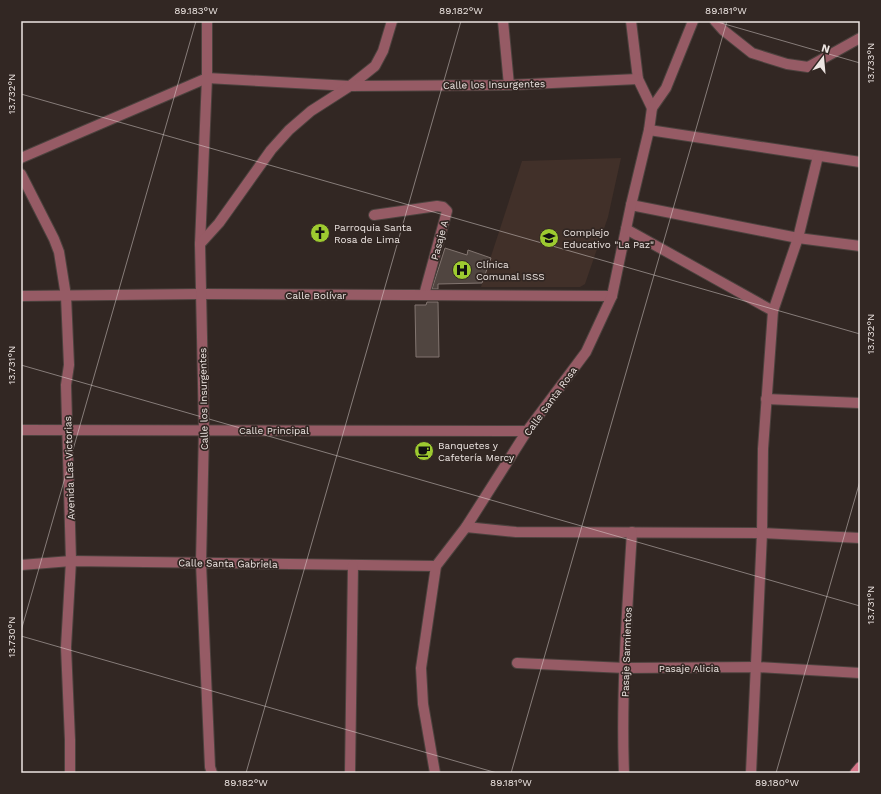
<svg xmlns="http://www.w3.org/2000/svg" width="881" height="794" viewBox="0 0 881 794" font-family="'Work Sans',sans-serif">
	<rect width="100%" height="100%" fill="#322723"/>
	<polygon fill="#413029" points="621,158 608,217 585,284 580,287 481,287 522,161"/>
	<g fill="#504540" stroke="#827570">
		<polygon points="445,248 467,255 468,250 491,258 482,283 438,284 438,289 432,289"/>
		<polygon points="427,302 438,302 439,357 416,357 415,305 426,305"/>
	</g>
	<g fill="none" stroke-linecap="round" stroke-linejoin="round">
		<g stroke="#4c423e" stroke-width="12">
			<g id="street">
				<polyline points="503,21 509,85"/>
				<polyline points="631,21 638,79 652,108"/>
				<polyline points="715,21 723,30 752,53 787,64 808,67 860,38"/>
				<polyline points="649,130 860,162"/>
				<polyline points="21,158 207,78 350,86 375,66 383,51 392,21"/>
				<polyline points="21,174 54,239 59,252 66,296 69,365 66,385 71,561 66,647 70,740 70,773"/>
				<polyline points="631,205 798,238 860,246"/>
				<polyline points="374,215 437,206 443,207 447,211 424,295"/>
				<polyline points="626,229 773,311"/>
				<polyline points="200,244 207,78 207,21"/>
				<polyline points="21,296 201,294 612,296"/>
				<polyline points="766,399 860,403"/>
				<polyline points="21,430 527,431"/>
				<polyline points="466,527 516,532 762,533 860,538"/>
				<polyline points="21,565 71,561 436,566"/>
				<polyline points="517,663 625,668 756,667 860,673"/>
				<polyline points="212,773 210,767 201,563 204,430 200,244 219,223 271,150 289,130 311,111 350,86 509,85 638,79"/>
				<polyline points="350,773 353,565"/>
				<polyline points="435,773 423,704 421,668 436,566 466,527 527,431 586,352 612,296 631,205 649,130 652,108 666,88 693,21"/>
				<path d="M624,773C621,693 627,612 632,532"/>
				<polyline points="751,773 762,533 763,449 773,311 798,238 818,156"/>
			</g>
		</g>
		<g stroke="#4c423e" stroke-width="12">
			<polyline id="secondary" points="855,773 860,767"/>
		</g>
		<use href="#street" stroke="#965b65" stroke-width="10"/>
		<use href="#secondary" stroke="#d37487" stroke-width="10"/>
	</g>
	<path fill="none" stroke="#ede5e2" stroke-width="1" stroke-opacity="0.45" d="M714,21L860,63M21,94L860,334M21,365L860,606M21,631L196,21M21,636L497,773M246,773L461,21M511,773L727,21M776,773L860,481"/>
	<defs>
		<g id="church-disc" transform="scale(1)"><circle r="9.5" fill="#9dca30" stroke="#322723"/><path d="M-1.2-6h2.4v3.5h3.3v2.4h-3.3V6h-2.4V-.1h-3.3v-2.4h3.3Z" fill="#111"/></g>
		<g id="school-disc" transform="scale(1)"><circle r="9.5" fill="#9dca30" stroke="#322723"/><path d="M0-5L7-2L0 1L-7-2ZM-4 1L0 2.5L4 1V4Q0 6-4 4Z" fill="#111"/></g>
		<g id="hospital-disc" transform="scale(1)"><circle r="9.5" fill="#9dca30" stroke="#322723"/><path d="M-5-5h3v3.5h4V-5h3V5h-3V1.5h-4V5h-3Z" fill="#111"/></g>
		<g id="cafe-disc" transform="scale(1)"><circle r="9.5" fill="#9dca30" stroke="#322723"/><path d="M-5.5-4.5H6V0H3Q3 3.5 0 3.5H-2.5Q-5.5 3.5-5.5 0ZM3-3.2v2h1.7v-2ZM-6 4.5H4V6H-6Z" fill="#111"/></g>
	</defs>
	<g fill-rule="evenodd">
		<use href="#church-disc" x="320" y="233"/>
		<use href="#school-disc" x="549" y="238"/>
		<use href="#hospital-disc" x="462" y="270"/>
		<use href="#cafe-disc" x="424" y="451"/>
	</g>
	<g text-anchor="middle" stroke-width="3.5" stroke-linejoin="round" paint-order="stroke">
		<g font-size="10" fill="#ede5e2" stroke="#322723">
			<text transform="translate(494 84) rotate(-1)" y="4">Calle los Insurgentes</text>
			<text transform="translate(439 240) rotate(-75)" y="4">Pasaje A</text>
			<text x="316" y="299">Calle Bolívar</text>
			<text transform="translate(203 399) rotate(-91)" y="4">Calle los Insurgentes</text>
			<text transform="translate(550 401) rotate(-54)" y="4">Calle Santa Rosa</text>
			<text x="274" y="434">Calle Principal</text>
			<text transform="translate(69 468) rotate(-92)" y="4">Avenida Las Victorias</text>
			<text transform="translate(228 563) rotate(1)" y="4">Calle Santa Gabriela</text>
			<text transform="translate(626 652) rotate(-88)" y="4">Pasaje Sarmientos</text>
			<text x="689" y="672">Pasaje Alicia</text>
		</g>
		<g font-size="10" fill="#ede5e2" stroke="#322723" text-anchor="start">
			<text x="334" y="231">Parroquia Santa<tspan x="334" dy="12">Rosa de Lima</tspan></text>
			<text x="563" y="236">Complejo<tspan x="563" dy="12">Educativo "La Paz"</tspan></text>
			<text x="476" y="268">Clínica<tspan x="476" dy="12">Comunal ISSS</tspan></text>
			<text x="438" y="449">Banquetes y<tspan x="438" dy="12">Cafetería Mercy</tspan></text>
		</g>
	</g>
	<rect width="881" height="794" fill="none" stroke="#322723" stroke-width="44"/>
	<g transform="translate(823 58) rotate(16)" stroke="#322723" stroke-width="3" paint-order="stroke">
	<path d="M0-3L7 15L0 10L-7 15Z" fill="#ede5e2"/>
	<text y="-6" font-size="11" font-weight="bold" text-anchor="middle" fill="#ede5e2">N</text>
	</g>
	<rect x="22" y="22" width="837" height="750" fill="none" stroke="#ede5e2" stroke-width="1.5"/>
	<g font-size="10" text-anchor="middle" fill="#ede5e2">
		<text x="196" y="14">89.183°W</text>
		<text x="461" y="14">89.182°W</text>
		<text x="726" y="14">89.181°W</text>
		<text transform="translate(870 63) rotate(-90)" y="4">13.733°N</text>
		<text transform="translate(11 94) rotate(-90)" y="4">13.732°N</text>
		<text transform="translate(870 334) rotate(-90)" y="4">13.732°N</text>
		<text transform="translate(11 365) rotate(-90)" y="4">13.731°N</text>
		<text transform="translate(870 605) rotate(-90)" y="4">13.731°N</text>
		<text transform="translate(11 637) rotate(-90)" y="4">13.730°N</text>
		<text x="246" y="786">89.182°W</text>
		<text x="511" y="786">89.181°W</text>
		<text x="777" y="786">89.180°W</text>
	</g>
</svg>
